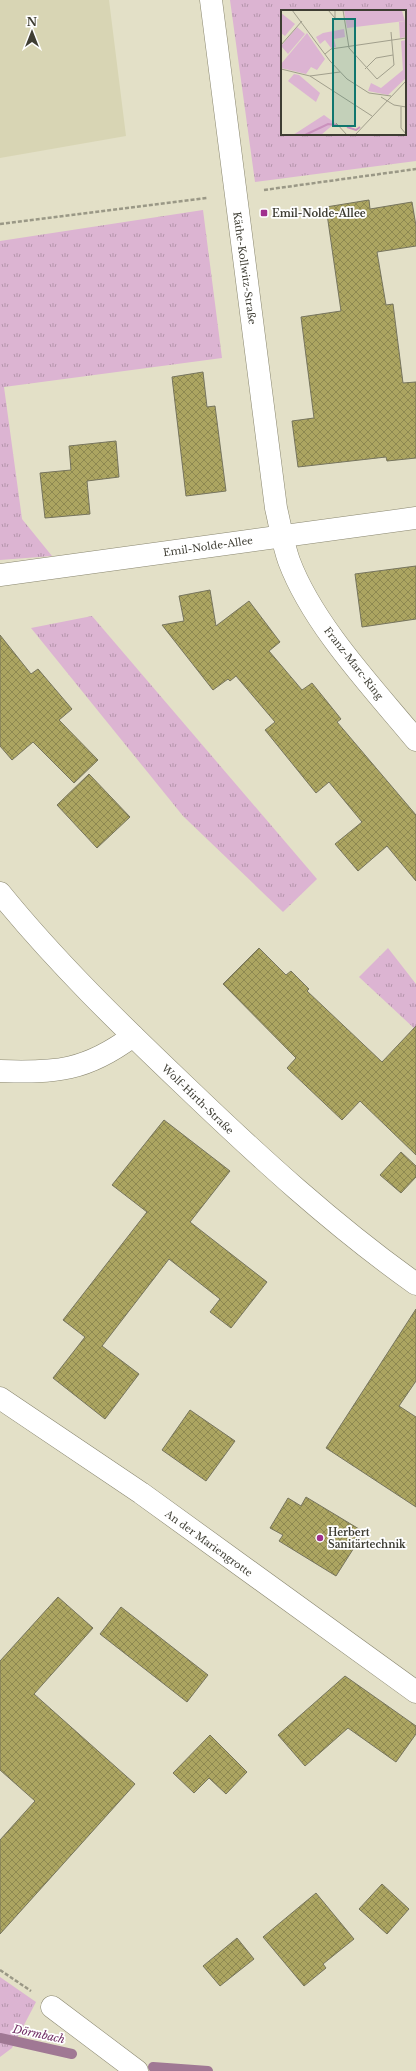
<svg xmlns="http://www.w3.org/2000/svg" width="416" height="2071" viewBox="0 0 416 2071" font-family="'Libre Baskerville',serif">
	<defs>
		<pattern id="grass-tufts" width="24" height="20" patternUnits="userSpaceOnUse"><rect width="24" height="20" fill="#dcb4d2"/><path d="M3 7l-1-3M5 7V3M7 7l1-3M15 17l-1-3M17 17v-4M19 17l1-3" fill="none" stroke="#b494ab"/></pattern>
		<pattern id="building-cross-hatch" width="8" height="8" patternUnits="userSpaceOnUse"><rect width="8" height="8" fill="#aca561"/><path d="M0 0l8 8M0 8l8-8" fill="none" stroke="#8d8851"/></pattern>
	</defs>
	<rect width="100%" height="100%" fill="#e3e0c7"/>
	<polygon fill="#d8d5b4" points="0,0 109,0 126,136 0,158"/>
	<g fill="url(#grass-tufts)" fill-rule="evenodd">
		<path d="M230,0H416V161L255,182ZM282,11H405V134H282Z"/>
		<polygon points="203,210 222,358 4,387 22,519 52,556 0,560 0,241"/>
		<polygon points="92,616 317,879 283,912 183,816 31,628"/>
		<polygon points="388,948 416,984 416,1030 359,977"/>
		<polygon points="0,1977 36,2002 12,2048 0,2057"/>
	</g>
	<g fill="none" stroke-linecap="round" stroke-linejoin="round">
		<g stroke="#a07894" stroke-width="10">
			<polyline points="0,2038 72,2054"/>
			<polyline points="153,2067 208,2071"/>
		</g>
	</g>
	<g fill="url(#building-cross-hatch)" stroke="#76745d">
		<polygon points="369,200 370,209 412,202 416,226 416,246 377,252 386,305 393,304 403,383 416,382 416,458 387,461 386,457 298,467 292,421 314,418 301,317 341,311 326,207"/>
		<polygon points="203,372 207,407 215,406 226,491 186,496 172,377"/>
		<polygon points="116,441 119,477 87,481 90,514 45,518 40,473 71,470 69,446"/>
		<polygon points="416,566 416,619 362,627 355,574"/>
		<polygon points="210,590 216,626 249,601 280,642 269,651 302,690 312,683 341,719 337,722 416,815 416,881 387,846 358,871 335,844 362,822 329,782 316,793 265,730 275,722 236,676 230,681 228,679 213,690 162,625 184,621 179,596"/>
		<polygon points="0,635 31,674 38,669 72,709 59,720 98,760 74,783 33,742 12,760 0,746"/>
		<polygon points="89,774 130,817 97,848 57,805"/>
		<polygon points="259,948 286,975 291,971 309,989 307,991 382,1062 416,1026 416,1155 360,1101 342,1120 287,1068 296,1058 223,984"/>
		<polygon points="164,1120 230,1171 190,1222 267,1282 231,1328 210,1312 220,1299 169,1259 102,1346 139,1374 105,1419 53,1378 85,1337 63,1320 147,1212 112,1185"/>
		<polygon points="401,1152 416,1166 416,1177 401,1193 380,1175"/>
		<polygon points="416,1309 416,1381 399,1406 416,1417 416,1507 326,1448"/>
		<polygon points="190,1410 235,1441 206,1481 162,1450"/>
		<polygon points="306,1497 364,1532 336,1576 279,1541 283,1535 270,1528 288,1498 301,1506"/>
		<polygon points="58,1597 93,1628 34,1694 135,1784 0,1934 0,1840 35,1801 0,1770 0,1661"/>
		<polygon points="121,1607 208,1675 187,1702 100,1634"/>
		<polygon points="345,1676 416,1726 416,1734 396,1762 348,1728 305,1766 278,1735"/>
		<polygon points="210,1735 247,1772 226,1794 209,1778 194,1793 173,1773"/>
		<polygon points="382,1884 409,1909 387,1934 359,1909"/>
		<polygon points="316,1893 354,1939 323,1964 326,1968 304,1986 263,1937"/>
		<polygon points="237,1938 254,1959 220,1986 203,1966"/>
	</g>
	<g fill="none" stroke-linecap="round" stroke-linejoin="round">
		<g stroke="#89866f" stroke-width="23">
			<g id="minor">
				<path d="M211,0L276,508C280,525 283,544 289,561C313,625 373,688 416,740"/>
				<polyline points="0,575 416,518"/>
				<path d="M0,893C56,962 120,1024 184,1085C258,1156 333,1225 416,1284"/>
				<path d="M0,1071C56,1073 86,1071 133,1036"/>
				<polyline points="0,1398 141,1493 416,1692"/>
				<polyline points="52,2007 137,2071"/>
			</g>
		</g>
		<g stroke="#9a9886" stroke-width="2.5" stroke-dasharray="4 2" stroke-linecap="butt">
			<polyline points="264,190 416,169"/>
			<polyline points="0,224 207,198"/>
			<polyline points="0,1970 31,1991"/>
		</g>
		<use href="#minor" stroke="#fff" stroke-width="22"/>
	</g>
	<g fill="#a0308e" stroke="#fff" stroke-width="1.5">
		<rect x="260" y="209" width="8" height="8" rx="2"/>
		<circle cx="320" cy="1538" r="4"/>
	</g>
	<g text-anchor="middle" stroke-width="3.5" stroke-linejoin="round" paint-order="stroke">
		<g font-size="10" font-weight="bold" fill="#3e3d33" stroke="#fff" text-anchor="start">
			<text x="272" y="217">Emil-Nolde-Allee</text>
			<text x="328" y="1536">Herbert<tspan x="328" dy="12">Sanitärtechnik</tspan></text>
		</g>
		<g font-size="10" fill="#3e3d33" stroke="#fff">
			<text transform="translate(245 268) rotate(82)" y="4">Käthe-Kollwitz-Straße</text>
			<text transform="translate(208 546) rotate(-8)" y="4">Emil-Nolde-Allee</text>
			<text transform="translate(354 663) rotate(52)" y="4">Franz-Marc-Ring</text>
			<text transform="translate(198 1099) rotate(44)" y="4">Wolf-Hirth-Straße</text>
			<text transform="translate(209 1543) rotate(36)" y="4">An der Mariengrotte</text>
		</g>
		<g font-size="11" font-style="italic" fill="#6f2c63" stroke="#fff">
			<text transform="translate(39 2034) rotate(12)" y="4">Dörmbach</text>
		</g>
	</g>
	<g transform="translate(281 10)">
		<rect width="125" height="125" fill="#e3e0c7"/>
		<path d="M63,0H125L121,1L124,11L66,18ZM124,11L125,27L119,28L118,12ZM63,19L64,27L53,29L55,37L50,38L44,30L39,34L35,27L42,23ZM26,23L44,49L36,60L30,57L25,64L0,58V54ZM125,30V68L107,85L87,81L90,73L100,78L122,60L120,31ZM13,64L18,65L39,83L35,92L7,71ZM43,105L54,113L40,125H12Z" fill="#dcb4d2"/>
		<path d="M16,17L24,24L7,44L0,36Z" fill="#dcb4d2"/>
		<path d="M0,3L14,14L4,26L0,23Z" fill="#dcb4d2"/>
		<path fill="none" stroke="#ca91bd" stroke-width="2" d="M66,117L75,120L79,117M24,125L47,114L56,115"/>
		<path fill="none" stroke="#a19f8c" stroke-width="1" d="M11,0L49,51L66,69L88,83L110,86M47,0L54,8V0M62,0L68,38L96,69L113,55L110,22M0,35L21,11M44,44L50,39L125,28M0,59L29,66L59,62M84,59L95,48L112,45M29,66L91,106M100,87L113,95L125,97M120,97V118L125,124M55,113L66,125M74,125L125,71"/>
		<path fill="#0f766e" fill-opacity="0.15" stroke="#0f766e" stroke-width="2" d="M52,9H74V116H52Z"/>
		<rect width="125" height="125" fill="none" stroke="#3e3d33" stroke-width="2"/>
	</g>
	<g transform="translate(32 32)" stroke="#ffffff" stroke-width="3" paint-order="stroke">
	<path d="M0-3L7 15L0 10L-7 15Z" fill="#3e3d33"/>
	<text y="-6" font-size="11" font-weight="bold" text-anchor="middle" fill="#3e3d33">N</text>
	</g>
</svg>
